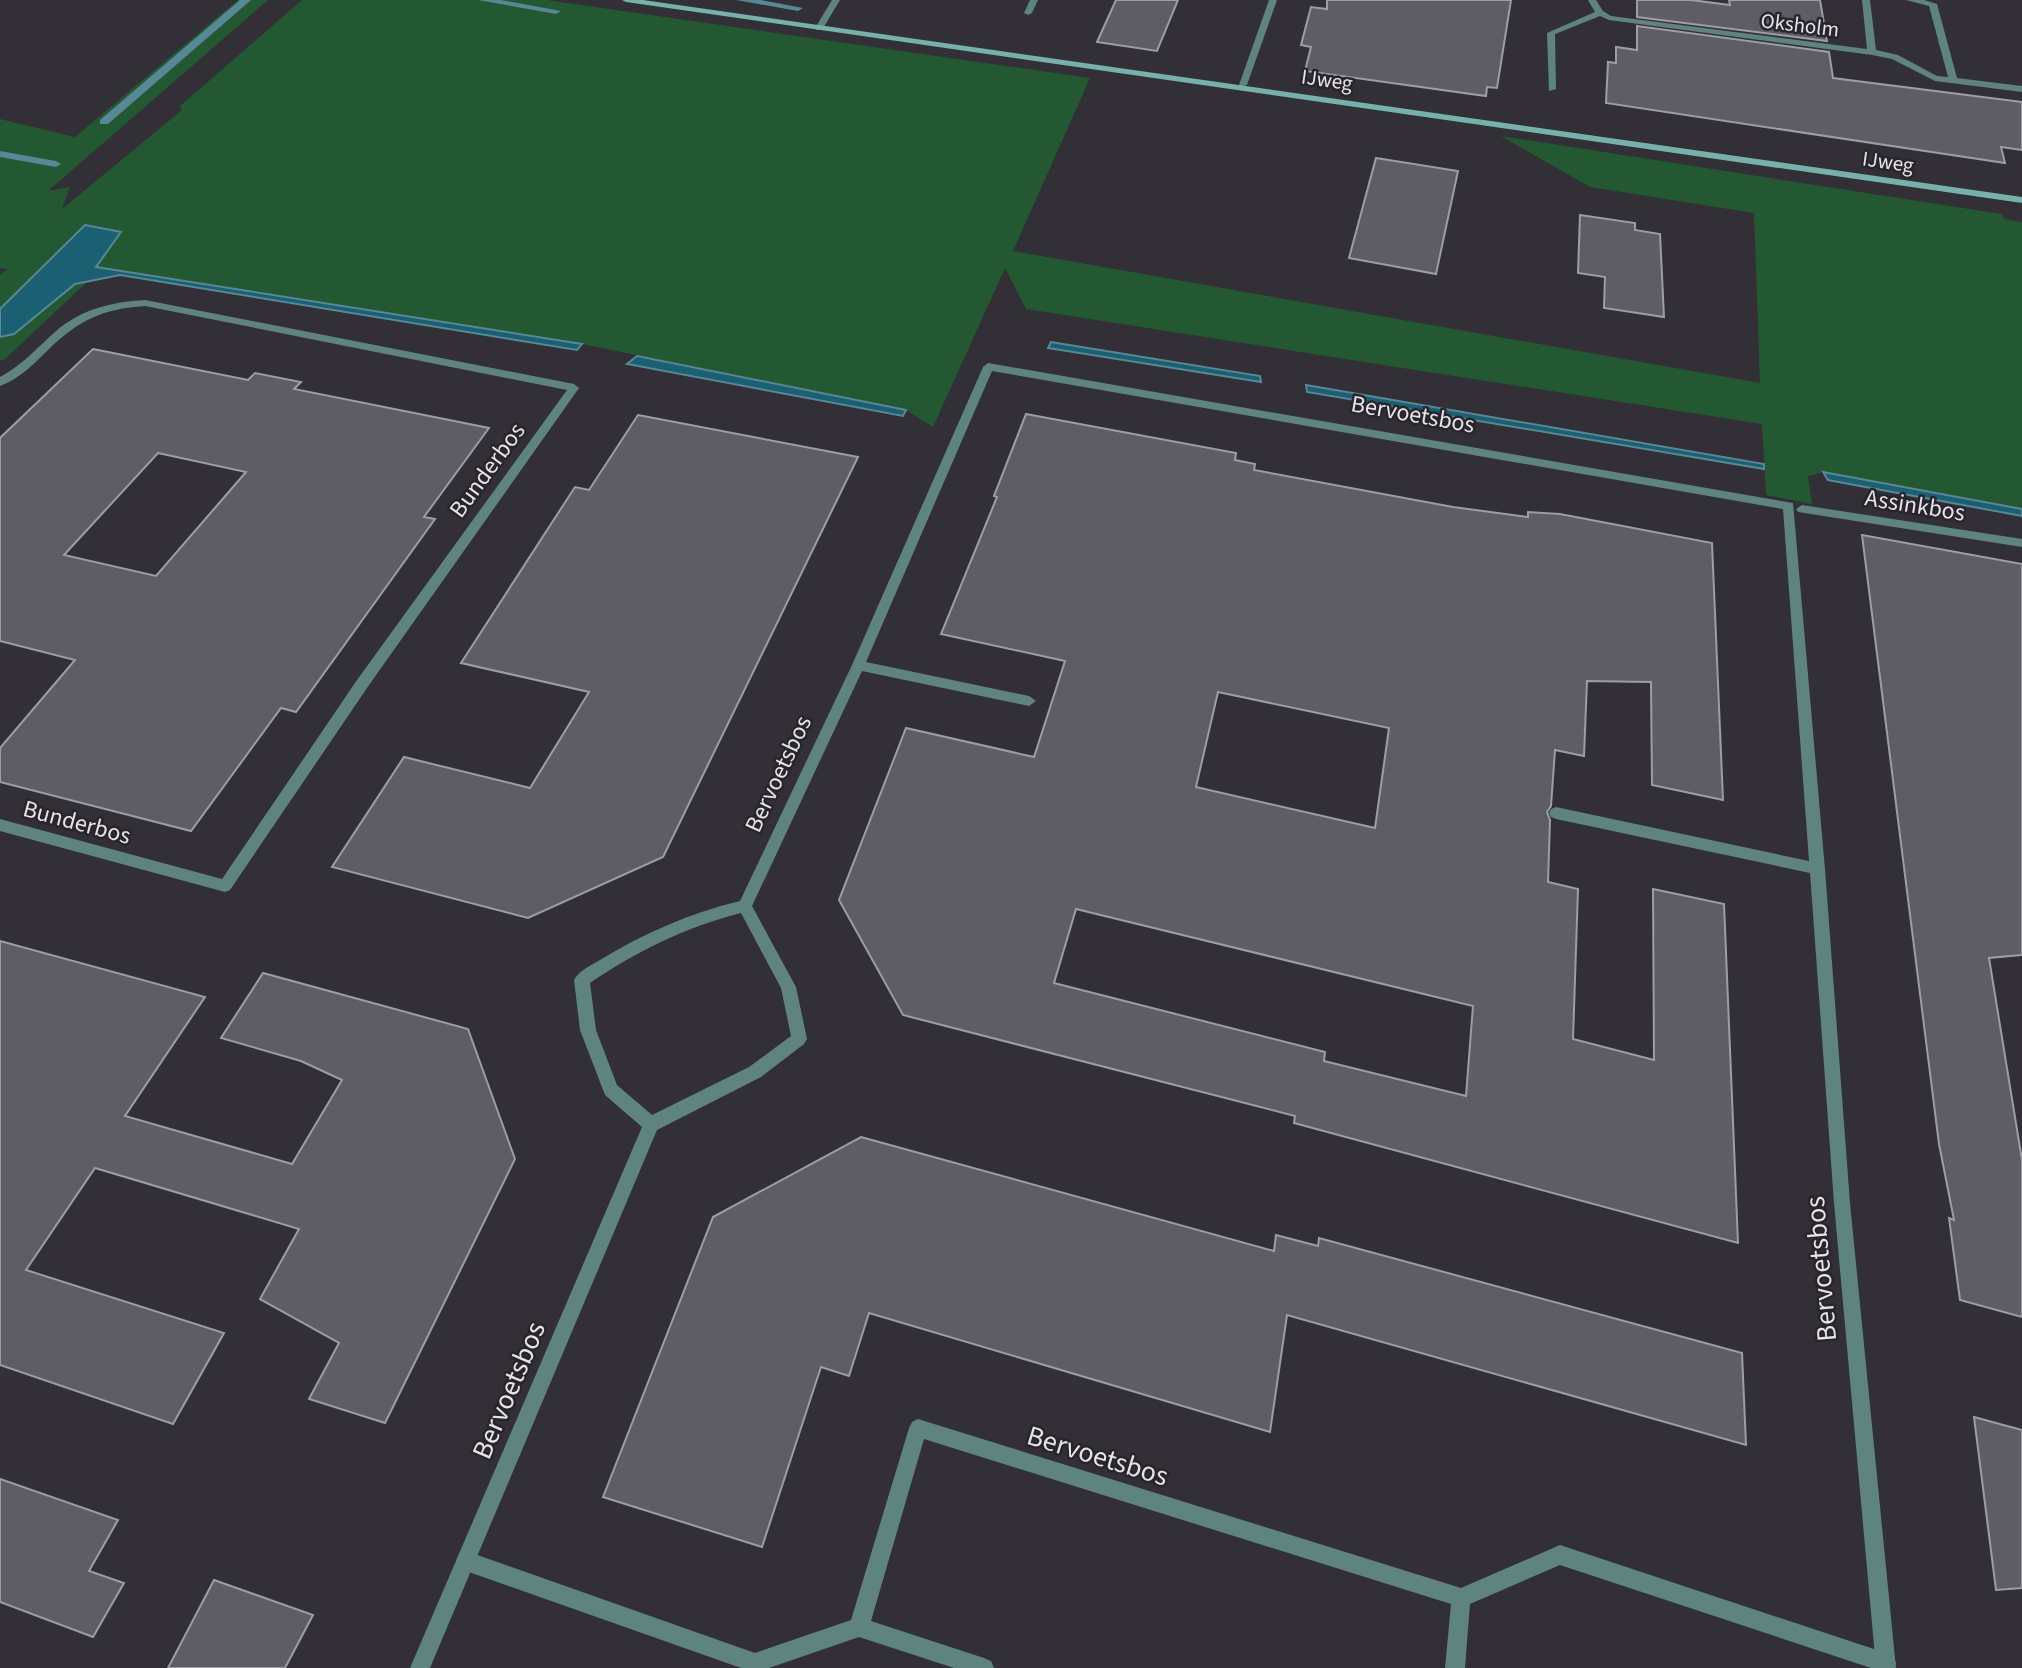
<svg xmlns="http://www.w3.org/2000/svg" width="2022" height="1668" viewBox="0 0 2022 1668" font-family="'Source Sans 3',sans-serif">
	<rect width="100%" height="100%" fill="#322f37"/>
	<g fill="#245833">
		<polygon points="238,0 268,0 48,191 70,187 62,209 182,110 180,106 302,0 547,0 1090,78 1013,251 1760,383 1754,213 1590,187 1501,136 2002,214 2004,219 2022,222 2022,509 1824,472 1808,476 1812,504 1766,495 1762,424 1026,309 1005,268 933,427 906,410 582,344 95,267 85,225 0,309 0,275 7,269 0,268 0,119 75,137"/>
		<polygon points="87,282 5,359 0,361 0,337 14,334 75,284"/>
	</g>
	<g fill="#1b5f73" stroke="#588796" stroke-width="2">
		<polygon points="85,225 121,232 96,267 582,344 577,350 120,275 75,284 14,334 0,337 0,309"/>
		<polygon points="1051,342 1260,376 1261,382 1048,348"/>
		<polygon points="637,356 906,410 903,416 627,364"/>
		<polygon points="1306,385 1764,464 1764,469 1307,392"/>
		<polygon points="1823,472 2022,509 2022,516 1828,480"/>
	</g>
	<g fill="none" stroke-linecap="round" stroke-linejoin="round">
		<g fill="#588796" fill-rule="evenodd">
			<polygon points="240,0 251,0 108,124 100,124 100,120"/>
			<polygon points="478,0 501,0 561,11 556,14"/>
			<polygon points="736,0 761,0 803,8 798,11"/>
			<polygon points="0,151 56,161 61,164 56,167 0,157"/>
		</g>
	</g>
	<g fill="#5e5c65" stroke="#9e9ca6" stroke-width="2" fill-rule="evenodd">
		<polygon points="1116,0 1178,0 1157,51 1097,42"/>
		<polygon points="1327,0 1511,0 1497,88 1487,87 1486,96 1305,71 1311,47 1301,45 1311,7 1327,9"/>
		<polygon points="1637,0 1691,0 1730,5 1729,0 1820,0 1827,41 1637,17"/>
		<polygon points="1637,26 1829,52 1833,78 2022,102 2022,150 2001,147 2005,163 1606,103 1608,62 1616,63 1616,47 1637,50"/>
		<polygon points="1376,158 1458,171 1436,274 1349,258"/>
		<polygon points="1580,215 1635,223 1635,230 1660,234 1664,317 1604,308 1605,277 1578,273"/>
		<path d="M93,349L248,380L255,373L301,382L294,389L489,428L424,517L435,519L296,712L281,708L191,831L0,782V748L75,660L0,641V438ZM158,453L246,472L156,576L64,555Z"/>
		<path d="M1026,414L1236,453L1235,460L1255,464L1254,470L1453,507L1528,517V512L1560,514L1712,543L1723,800L1652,785L1651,682L1587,681L1584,756L1555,750L1551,806L1547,812L1550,820L1548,882L1578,889L1573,1039L1654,1060L1653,889L1724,904L1738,1243L1294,1123L1295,1116L903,1015L839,900L906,728L1034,757L1065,661L941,634L997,497L994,496ZM1218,692L1389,728L1375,828L1196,787ZM1076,909L1473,1006L1466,1096L1324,1061L1325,1052L1054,983Z"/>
		<polygon points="638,415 858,457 663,857 528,918 332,867 404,757 530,788 589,692 461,663 575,487 589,490"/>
		<polygon points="1862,535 2022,564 2022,955 1989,958 2022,1160 2022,1317 1960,1300 1949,1218 1954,1220 1939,1144"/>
		<polygon points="0,941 205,997 125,1116 292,1164 342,1080 301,1061 221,1038 263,973 468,1029 515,1159 385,1423 309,1399 339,1343 260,1299 299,1229 95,1168 26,1270 224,1333 173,1424 0,1365"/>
		<polygon points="861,1137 1274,1251 1276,1235 1318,1246 1319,1238 1742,1353 1746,1445 1287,1315 1270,1432 869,1313 849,1376 821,1367 762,1547 603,1497 713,1217"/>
		<polygon points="1974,1417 2022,1430 2022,1588 1996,1590"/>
		<polygon points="0,1479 118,1520 89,1571 124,1583 93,1637 0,1602"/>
		<polygon points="214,1580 313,1615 285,1668 168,1668"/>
	</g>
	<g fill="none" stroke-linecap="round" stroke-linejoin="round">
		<polygon fill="#5f837f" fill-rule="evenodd" points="918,1419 1461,1588 1560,1545 1886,1653 1893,1656 1896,1663 1894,1668 1871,1668 1560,1565 1470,1604 1465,1668 1445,1668 1451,1604 924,1439 871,1621 984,1658 991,1661 994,1668 954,1668 859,1637 769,1668 741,1668 466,1571 459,1568 456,1561 459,1554 466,1551 755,1653 851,1620 909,1428 912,1422"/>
		<g fill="#5f837f" fill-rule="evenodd">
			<polygon points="832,0 840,0 822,30 816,30 815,28"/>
			<polygon points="1030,0 1038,0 1032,13 1028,15 1024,13"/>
			<polygon points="1269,0 1277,0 1247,85 1240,87 1239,85"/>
			<polygon points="1588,0 1596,0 1603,11 1611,16 1867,49 1862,0 1870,0 1876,50 1898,55 1937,76 1948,77 1929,6 1906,0 1924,0 1937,4 1957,78 2022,86 2022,92 1935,81 1892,59 1872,55 1609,20 1600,16 1555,34 1556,89 1549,91 1547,33 1595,12"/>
			<path d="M145,300L574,384L579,388L367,688L230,890L225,892L0,831V819L222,879L357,680L567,390L145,306C102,309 79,320 48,350C34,364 19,379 0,386V377C21,366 37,348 55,332C81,309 111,302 145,300Z"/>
			<path d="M988,363L1793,503L1825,869L1850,1203L1896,1668H1876L1834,1203L1810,873L1556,819L1551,817L1549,813L1551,809L1556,807L1809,861L1783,509L992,371L866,662L1029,696L1036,701L1029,706L862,671L752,906L796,987L807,1039L804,1044L761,1077L657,1130L430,1668H410L642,1127L605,1095L580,1030L574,980C579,971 591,965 600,960C644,933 690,913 740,901L852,665L983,367ZM741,913L781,988L791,1036L749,1067L652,1115L617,1085L596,1030L590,983C637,951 686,927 741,913Z"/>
			<polygon points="1802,505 2022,539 2022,547 1798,512 1796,509"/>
		</g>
		<polygon fill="#76b1ab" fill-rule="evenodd" points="622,0 643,0 1848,172 2022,197 2022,203 626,2"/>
	</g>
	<g text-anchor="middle" stroke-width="5" stroke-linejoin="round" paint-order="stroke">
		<g font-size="21" fill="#e6e4e9" stroke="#28252d">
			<text transform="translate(1800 25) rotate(7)" y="7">Oksholm</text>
			<text transform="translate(1327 80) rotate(8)" y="7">IJweg</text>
			<text transform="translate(1888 162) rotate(8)" y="7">IJweg</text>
		</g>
		<g font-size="24" fill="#e6e4e9" stroke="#28252d">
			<text transform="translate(1413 414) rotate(10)" y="8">Bervoetsbos</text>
			<text transform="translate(487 470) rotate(-54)" y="8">Bunderbos</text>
			<text transform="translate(1915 505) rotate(9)" y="8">Assinkbos</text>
			<text transform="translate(778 774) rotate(-65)" y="8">Bervoetsbos</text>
			<text transform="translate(77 822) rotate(15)" y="8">Bunderbos</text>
		</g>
		<g font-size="28" fill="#e6e4e9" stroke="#28252d">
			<text transform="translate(1820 1269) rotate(-95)" y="10">Bervoetsbos</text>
			<text transform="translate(508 1390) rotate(-67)" y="10">Bervoetsbos</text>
			<text transform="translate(1098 1455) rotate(17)" y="10">Bervoetsbos</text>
		</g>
	</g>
</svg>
